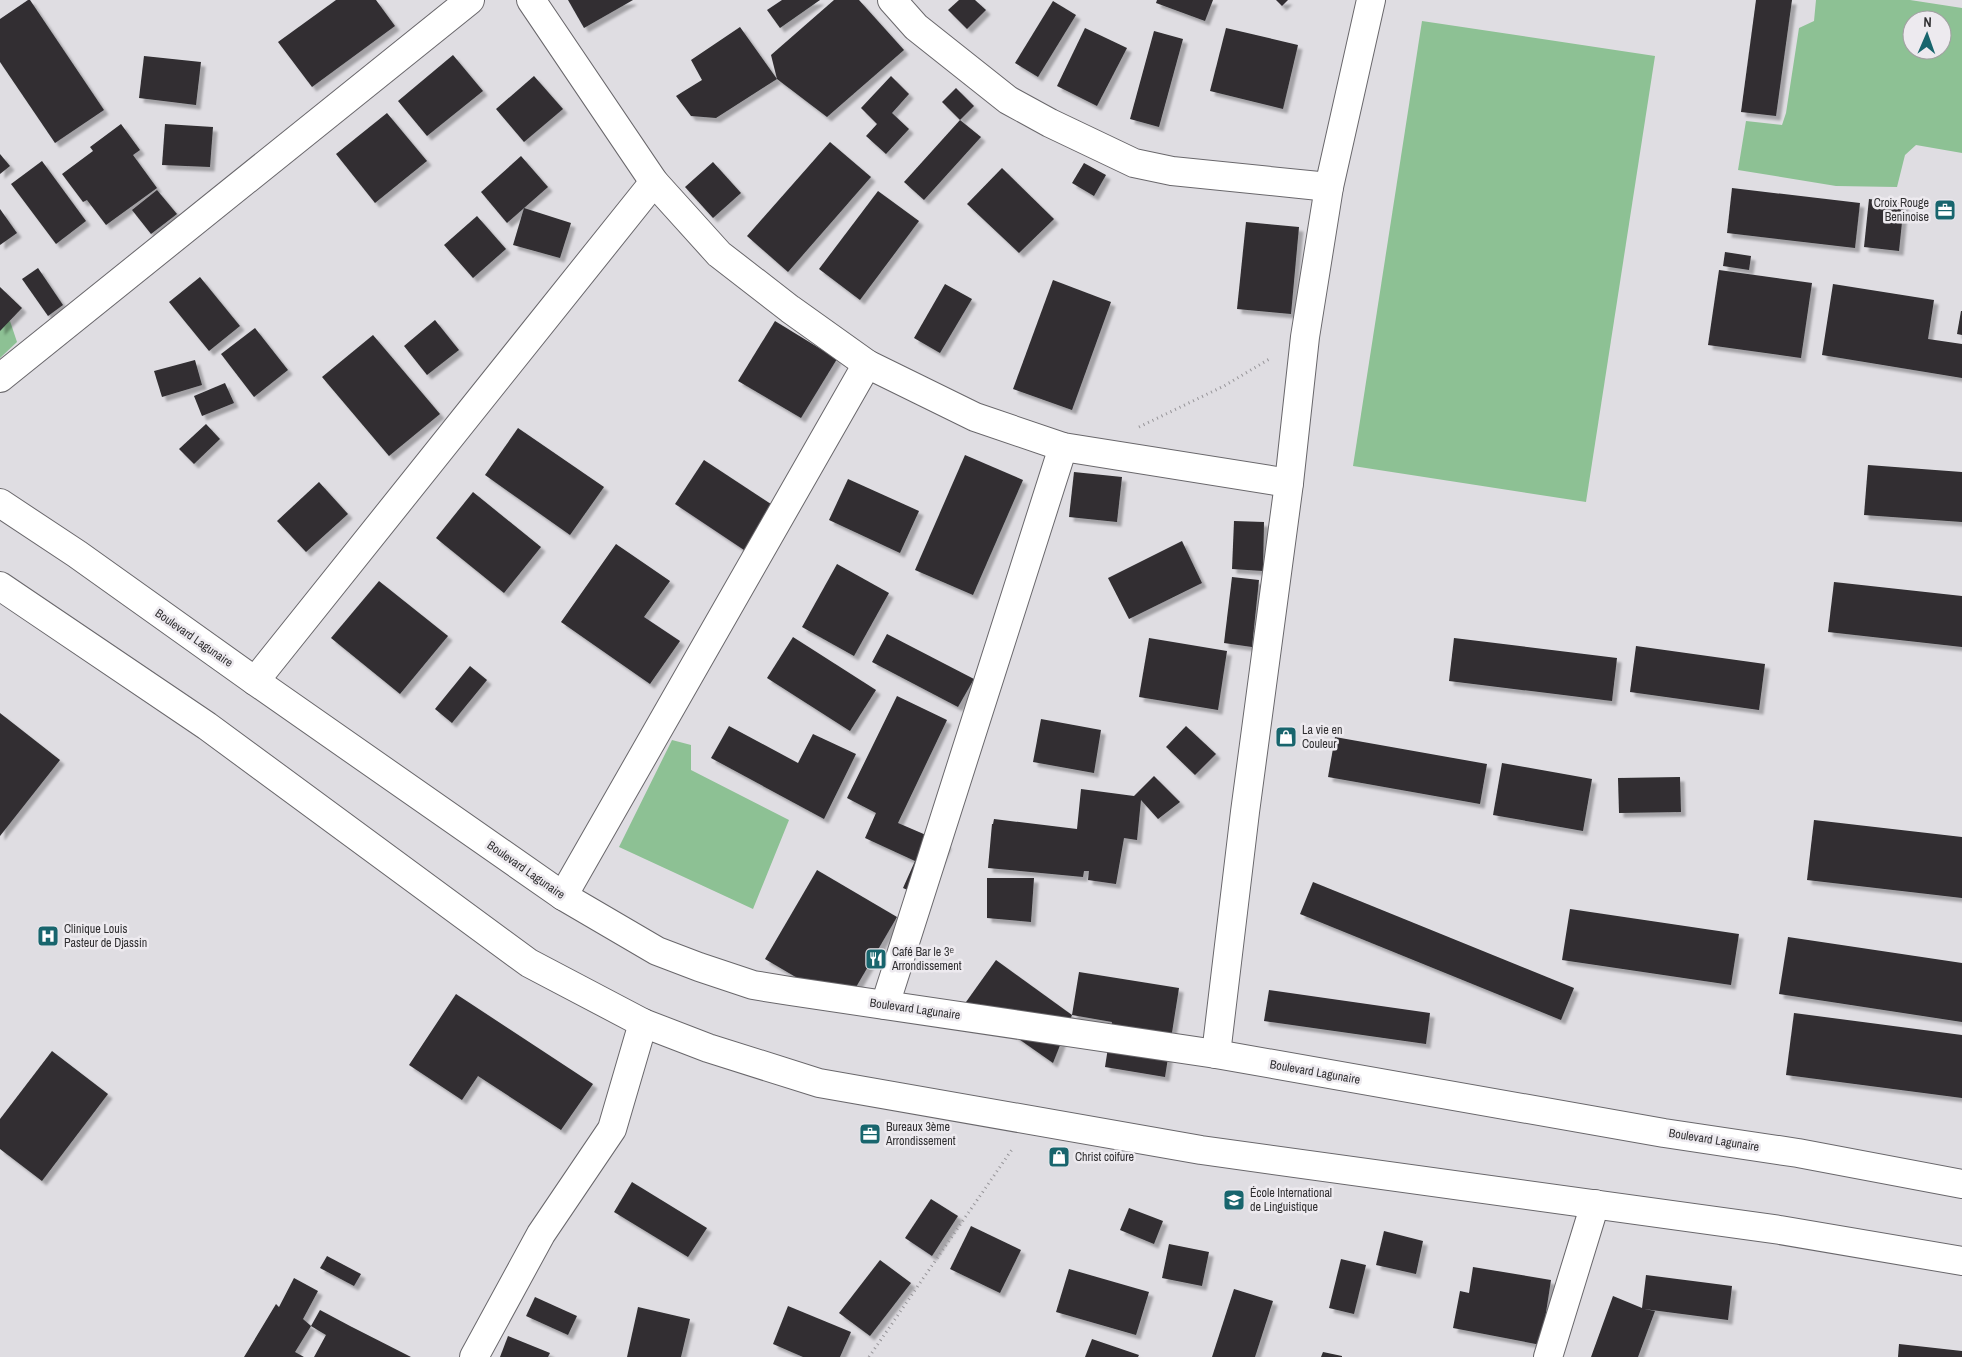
<svg xmlns="http://www.w3.org/2000/svg" width="1962" height="1357" viewBox="0 0 1962 1357" font-family="'Archivo Narrow',sans-serif">
	<defs>
		<filter id="shadow"><feDropShadow dx="4.5" dy="4.5" stdDeviation="1" flood-color="#0004"/></filter>
	</defs>
	<rect width="100%" height="100%" fill="#dfdde2"/>
	<g fill="#8dc194" fill-rule="evenodd">
		<path d="M1816,0H1910L1962,8V153L1916,145L1905,155L1897,187L1836,186L1738,170L1746,121L1782,125L1786,113L1799,28L1814,21ZM1912,20H1942V50H1912Z"/>
		<polygon points="1422,21 1655,56 1586,502 1353,466"/>
		<polygon points="10,321 17,342 0,358 0,326"/>
		<polygon points="672,740 691,745 691,770 789,820 753,909 619,847"/>
	</g>
	<g fill="#302e31" filter="url(#shadow)">
		<polygon points="28,0 30,0 104,110 55,143 0,62 0,19"/>
		<polygon points="336,0 376,0 395,26 312,87 278,42"/>
		<polygon points="568,0 633,0 584,28"/>
		<polygon points="782,0 820,0 780,28 767,10"/>
		<polygon points="834,0 859,0 904,50 827,117 777,79 771,55"/>
		<polygon points="959,0 975,0 986,10 967,29 948,10"/>
		<polygon points="1157,0 1213,0 1205,21 1156,3"/>
		<polygon points="1276,0 1288,0 1282,6"/>
		<polygon points="1756,0 1792,0 1776,116 1741,112"/>
		<polygon points="1053,1 1076,15 1038,77 1015,63"/>
		<polygon points="740,27 777,79 716,118 691,116 676,96 702,80 691,60"/>
		<polygon points="1085,28 1127,48 1097,106 1057,86"/>
		<polygon points="1226,28 1298,45 1283,109 1210,91"/>
		<polygon points="1154,31 1183,39 1159,127 1130,119"/>
		<polygon points="453,55 483,91 427,136 398,101"/>
		<polygon points="144,56 201,62 196,105 139,98"/>
		<polygon points="534,76 563,109 524,142 496,109"/>
		<polygon points="891,76 909,94 892,113 909,129 886,154 866,136 877,124 861,108"/>
		<polygon points="956,88 974,106 960,120 942,102"/>
		<polygon points="387,113 427,161 375,203 336,154"/>
		<polygon points="960,120 981,137 924,200 904,182"/>
		<polygon points="121,124 140,150 133,155 157,188 106,225 87,200 83,202 62,174 93,151 90,147"/>
		<polygon points="165,124 213,127 210,167 162,165"/>
		<polygon points="830,142 871,177 788,272 747,236"/>
		<polygon points="0,154 10,166 0,174"/>
		<polygon points="521,156 548,187 507,223 481,192"/>
		<polygon points="42,161 86,221 56,244 11,184"/>
		<polygon points="713,162 741,193 713,218 685,187"/>
		<polygon points="1084,163 1106,175 1094,196 1072,183"/>
		<polygon points="1002,168 1054,219 1019,253 967,204"/>
		<polygon points="1732,188 1860,203 1855,248 1727,233"/>
		<polygon points="157,190 177,214 151,234 132,210"/>
		<polygon points="878,191 919,221 860,300 819,269"/>
		<polygon points="1869,199 1904,203 1899,251 1864,247"/>
		<polygon points="524,208 571,223 560,258 513,245"/>
		<polygon points="0,209 17,233 0,245"/>
		<polygon points="477,216 506,249 473,278 444,245"/>
		<polygon points="1246,222 1299,227 1291,314 1237,309"/>
		<polygon points="1725,252 1751,256 1749,270 1723,266"/>
		<polygon points="38,268 63,305 48,316 22,279"/>
		<polygon points="1719,270 1812,283 1801,358 1708,345"/>
		<polygon points="200,277 240,326 209,351 169,302"/>
		<polygon points="1053,280 1111,302 1072,410 1013,389"/>
		<polygon points="945,284 972,299 940,353 914,338"/>
		<polygon points="1833,284 1934,300 1928,339 1962,344 1962,378 1822,355"/>
		<polygon points="0,287 22,308 0,331"/>
		<polygon points="1961,311 1962,311 1962,335 1957,334"/>
		<polygon points="435,320 459,350 427,375 404,346"/>
		<polygon points="775,321 837,359 801,418 738,381"/>
		<polygon points="255,328 288,370 254,397 221,354"/>
		<polygon points="373,335 440,414 389,456 322,377"/>
		<polygon points="195,360 202,385 162,397 154,371"/>
		<polygon points="225,383 234,403 202,416 194,396"/>
		<polygon points="206,424 220,439 194,464 179,449"/>
		<polygon points="518,428 604,487 570,535 485,475"/>
		<polygon points="965,455 1023,480 973,595 915,570"/>
		<polygon points="704,460 774,506 744,550 675,504"/>
		<polygon points="1868,465 1962,472 1962,522 1864,515"/>
		<polygon points="1074,472 1122,477 1117,522 1069,517"/>
		<polygon points="848,479 919,511 900,553 829,520"/>
		<polygon points="319,482 348,514 306,552 277,521"/>
		<polygon points="473,492 541,547 504,593 436,538"/>
		<polygon points="1234,521 1264,522 1263,571 1232,569"/>
		<polygon points="1182,541 1202,583 1129,619 1108,578"/>
		<polygon points="616,544 670,581 644,617 680,641 650,684 561,622"/>
		<polygon points="837,564 889,593 854,656 802,627"/>
		<polygon points="1232,577 1259,580 1252,647 1224,643"/>
		<polygon points="379,581 448,636 400,694 331,638"/>
		<polygon points="1834,582 1962,596 1962,647 1828,632"/>
		<polygon points="887,634 974,679 958,707 872,662"/>
		<polygon points="793,637 876,690 850,731 767,678"/>
		<polygon points="1149,638 1227,651 1218,710 1139,697"/>
		<polygon points="1454,638 1617,658 1612,701 1449,681"/>
		<polygon points="1636,646 1765,664 1759,710 1630,692"/>
		<polygon points="470,666 487,680 452,723 435,709"/>
		<polygon points="897,696 947,720 898,823 947,844 923,897 903,888 915,861 865,838 876,813 847,798"/>
		<polygon points="0,713 60,760 0,836"/>
		<polygon points="1041,719 1101,730 1094,773 1033,762"/>
		<polygon points="729,726 798,763 813,734 856,754 824,819 711,758"/>
		<polygon points="1186,726 1216,754 1195,775 1166,747"/>
		<polygon points="1335,737 1487,764 1480,804 1328,777"/>
		<polygon points="1502,763 1592,779 1583,831 1493,815"/>
		<polygon points="1154,776 1180,802 1158,819 1141,800 1137,840 1124,838 1116,884 1088,880 1089,871 1084,871 1083,877 988,868 992,824 993,824 994,819 1077,829 1081,789 1134,796 1141,800 1134,796"/>
		<polygon points="1680,777 1681,812 1619,813 1618,778"/>
		<polygon points="1814,820 1962,837 1962,898 1807,880"/>
		<polygon points="817,870 897,917 845,1006 765,959"/>
		<polygon points="987,878 1034,878 1031,922 987,918"/>
		<polygon points="1313,882 1574,988 1561,1020 1300,914"/>
		<polygon points="1570,909 1739,934 1731,985 1562,960"/>
		<polygon points="1788,937 1962,963 1962,1022 1779,994"/>
		<polygon points="996,960 1072,1015 1053,1063 966,1002"/>
		<polygon points="1079,972 1179,988 1165,1077 1105,1067 1112,1022 1072,1015"/>
		<polygon points="1269,990 1430,1013 1426,1044 1264,1021"/>
		<polygon points="456,994 593,1084 561,1130 478,1076 462,1100 409,1065"/>
		<polygon points="1794,1013 1962,1035 1962,1098 1786,1075"/>
		<polygon points="52,1051 108,1094 42,1181 0,1149 0,1119"/>
		<polygon points="632,1182 707,1228 688,1257 614,1212"/>
		<polygon points="931,1199 958,1216 932,1256 905,1238"/>
		<polygon points="1129,1208 1163,1221 1154,1244 1120,1230"/>
		<polygon points="971,1226 1021,1250 1000,1293 950,1269"/>
		<polygon points="1384,1231 1423,1241 1416,1274 1376,1265"/>
		<polygon points="1169,1244 1209,1252 1202,1286 1162,1278"/>
		<polygon points="327,1256 361,1274 354,1286 320,1268"/>
		<polygon points="1341,1259 1366,1265 1354,1314 1329,1308"/>
		<polygon points="880,1260 911,1283 870,1336 839,1313"/>
		<polygon points="1473,1267 1551,1280 1541,1345 1453,1328 1460,1291 1469,1293"/>
		<polygon points="1069,1269 1149,1292 1136,1335 1056,1312"/>
		<polygon points="1646,1275 1732,1286 1728,1320 1644,1309 1655,1311 1638,1357 1591,1357 1613,1296 1642,1308"/>
		<polygon points="294,1278 318,1291 303,1319 311,1326 295,1352 304,1357 244,1357 276,1304 279,1307"/>
		<polygon points="1234,1289 1273,1301 1255,1357 1212,1357"/>
		<polygon points="535,1297 577,1316 568,1335 526,1316"/>
		<polygon points="788,1306 851,1332 840,1357 803,1357 773,1344"/>
		<polygon points="638,1307 690,1319 681,1357 627,1357"/>
		<polygon points="320,1310 350,1326 411,1357 314,1357 326,1335 311,1326"/>
		<polygon points="508,1336 550,1353 548,1357 500,1357"/>
		<polygon points="1092,1339 1139,1355 1138,1357 1085,1357"/>
		<polygon points="1899,1344 1962,1351 1962,1357 1898,1357"/>
		<polygon points="1323,1352 1342,1356 1342,1357 1321,1357"/>
	</g>
	<g fill="none" stroke-linecap="round" stroke-linejoin="round">
		<g stroke="#69676b" stroke-width="30">
			<g id="minor">
				<polyline points="531,0 654,182 719,254 790,309 867,364 975,417 1063,447 1289,483"/>
				<polyline points="892,0 916,27 1008,100 1050,123 1134,163 1172,171 1329,187"/>
				<polyline points="0,378 470,0"/>
				<polyline points="255,681 654,182"/>
				<polyline points="563,896 867,364"/>
				<polyline points="885,1005 1063,447"/>
				<polyline points="1216,1054 1245,812 1289,483 1305,337 1329,187 1371,0"/>
				<polyline points="474,1357 541,1234 612,1129 643,1023"/>
				<polyline points="1548,1357 1595,1204"/>
			</g>
		</g>
		<g stroke="#69676b" stroke-width="30">
			<g id="secondary">
				<polyline points="0,503 77,554 255,681 563,896 657,951 699,967 753,985 790,991 1216,1054 1664,1133 1798,1153 1962,1184"/>
				<polyline points="0,586 207,726 529,963 643,1023 708,1048 819,1083 1201,1150 1780,1230 1962,1261"/>
			</g>
		</g>
		<g stroke="#969498" stroke-width="3" stroke-dasharray="1 4" stroke-linecap="butt">
			<polyline points="1139,427 1224,386 1271,358"/>
			<polyline points="869,1357 1013,1148"/>
		</g>
		<use href="#minor" stroke="#fff" stroke-width="28"/>
		<use href="#secondary" stroke="#fff" stroke-width="28"/>
	</g>
	<defs>
		<g id="office-square" transform="scale(1.125)"><rect x="-9" y="-9" width="18" height="18" rx="4" fill="#18656d" stroke="#edeaef"/><path d="M-6-3h4V-5.5h4V-3h4V5H-6ZM-1-4.5V-3h2v-1.5ZM-6 0V1H6V0Z" fill="#fff"/></g>
		<g id="shop-square" transform="scale(1.125)"><rect x="-9" y="-9" width="18" height="18" rx="4" fill="#18656d" stroke="#edeaef"/><path d="M-5-2.5h2.3a2.7 3.5 0 0 1 5.4 0H5L5.5 6h-11ZM-1.5-2.5h3a1.5 2.3 0 0 0-3 0Z" fill="#fff"/></g>
		<g id="hospital-square" transform="scale(1.125)"><rect x="-9" y="-9" width="18" height="18" rx="4" fill="#18656d" stroke="#edeaef"/><path d="M-5-5h3v3.5h4V-5h3V5h-3V1.5h-4V5h-3Z" fill="#fff"/></g>
		<g id="restaurant-square" transform="scale(1.125)"><rect x="-9" y="-9" width="18" height="18" rx="4" fill="#18656d" stroke="#edeaef"/><path d="M-5-6h1v4h1v-4h1v4h1v-4h1v5L-1.5 .5V6h-2V.5L-5-1ZM5-6V6H3V1.5H1.5Q1.5-4 5-6Z" fill="#fff"/></g>
		<g id="school-square" transform="scale(1.125)"><rect x="-9" y="-9" width="18" height="18" rx="4" fill="#18656d" stroke="#edeaef"/><path d="M0-5L7-2L0 1L-7-2ZM-4 1L0 2.5L4 1V4Q0 6-4 4Z" fill="#fff"/></g>
	</defs>
	<g fill-rule="evenodd">
		<use href="#office-square" x="1945" y="210"/>
		<use href="#shop-square" x="1286" y="737"/>
		<use href="#hospital-square" x="48" y="936"/>
		<use href="#restaurant-square" x="876" y="959"/>
		<use href="#office-square" x="870" y="1134"/>
		<use href="#shop-square" x="1059" y="1157"/>
		<use href="#school-square" x="1234" y="1200"/>
	</g>
	<g text-anchor="middle" stroke-width="5" stroke-linejoin="round" paint-order="stroke">
		<g font-size="12" fill="#313032" stroke="#edeaef" text-anchor="start">
			<text x="1929" y="207" text-anchor="end">Croix Rouge<tspan x="1929" dy="14">Beninoise</tspan></text>
			<text x="1302" y="734">La vie en<tspan x="1302" dy="14">Couleur</tspan></text>
			<text x="64" y="933">Clinique Louis<tspan x="64" dy="14">Pasteur de Djassin</tspan></text>
			<text x="892" y="956">Café Bar le 3ᵉ<tspan x="892" dy="14">Arrondissement</tspan></text>
			<text x="886" y="1131">Bureaux 3ème<tspan x="886" dy="14">Arrondissement</tspan></text>
			<text x="1075" y="1161">Christ coifure</text>
			<text x="1250" y="1197">École International<tspan x="1250" dy="14">de Linguistique</tspan></text>
		</g>
		<g font-size="12" fill="#313032" stroke="#edeaef">
			<text transform="translate(194 638) rotate(35)" y="4">Boulevard Lagunaire</text>
			<text transform="translate(526 870) rotate(35)" y="4">Boulevard Lagunaire</text>
			<text transform="translate(915 1009) rotate(8)" y="4">Boulevard Lagunaire</text>
			<text transform="translate(1315 1072) rotate(10)" y="4">Boulevard Lagunaire</text>
			<text transform="translate(1714 1140) rotate(9)" y="4">Boulevard Lagunaire</text>
		</g>
	</g>
	<g transform="translate(1927 35) rotate(2)"><circle r="24" fill="#edeaef" stroke="#a2a0a3"/>
	<path d="M0-4L9 19L0 12L-9 19Z" fill="#18656d"/>
	<text y="-8" font-size="14" font-weight="bold" text-anchor="middle" fill="#313032">N</text>
	</g>
</svg>
